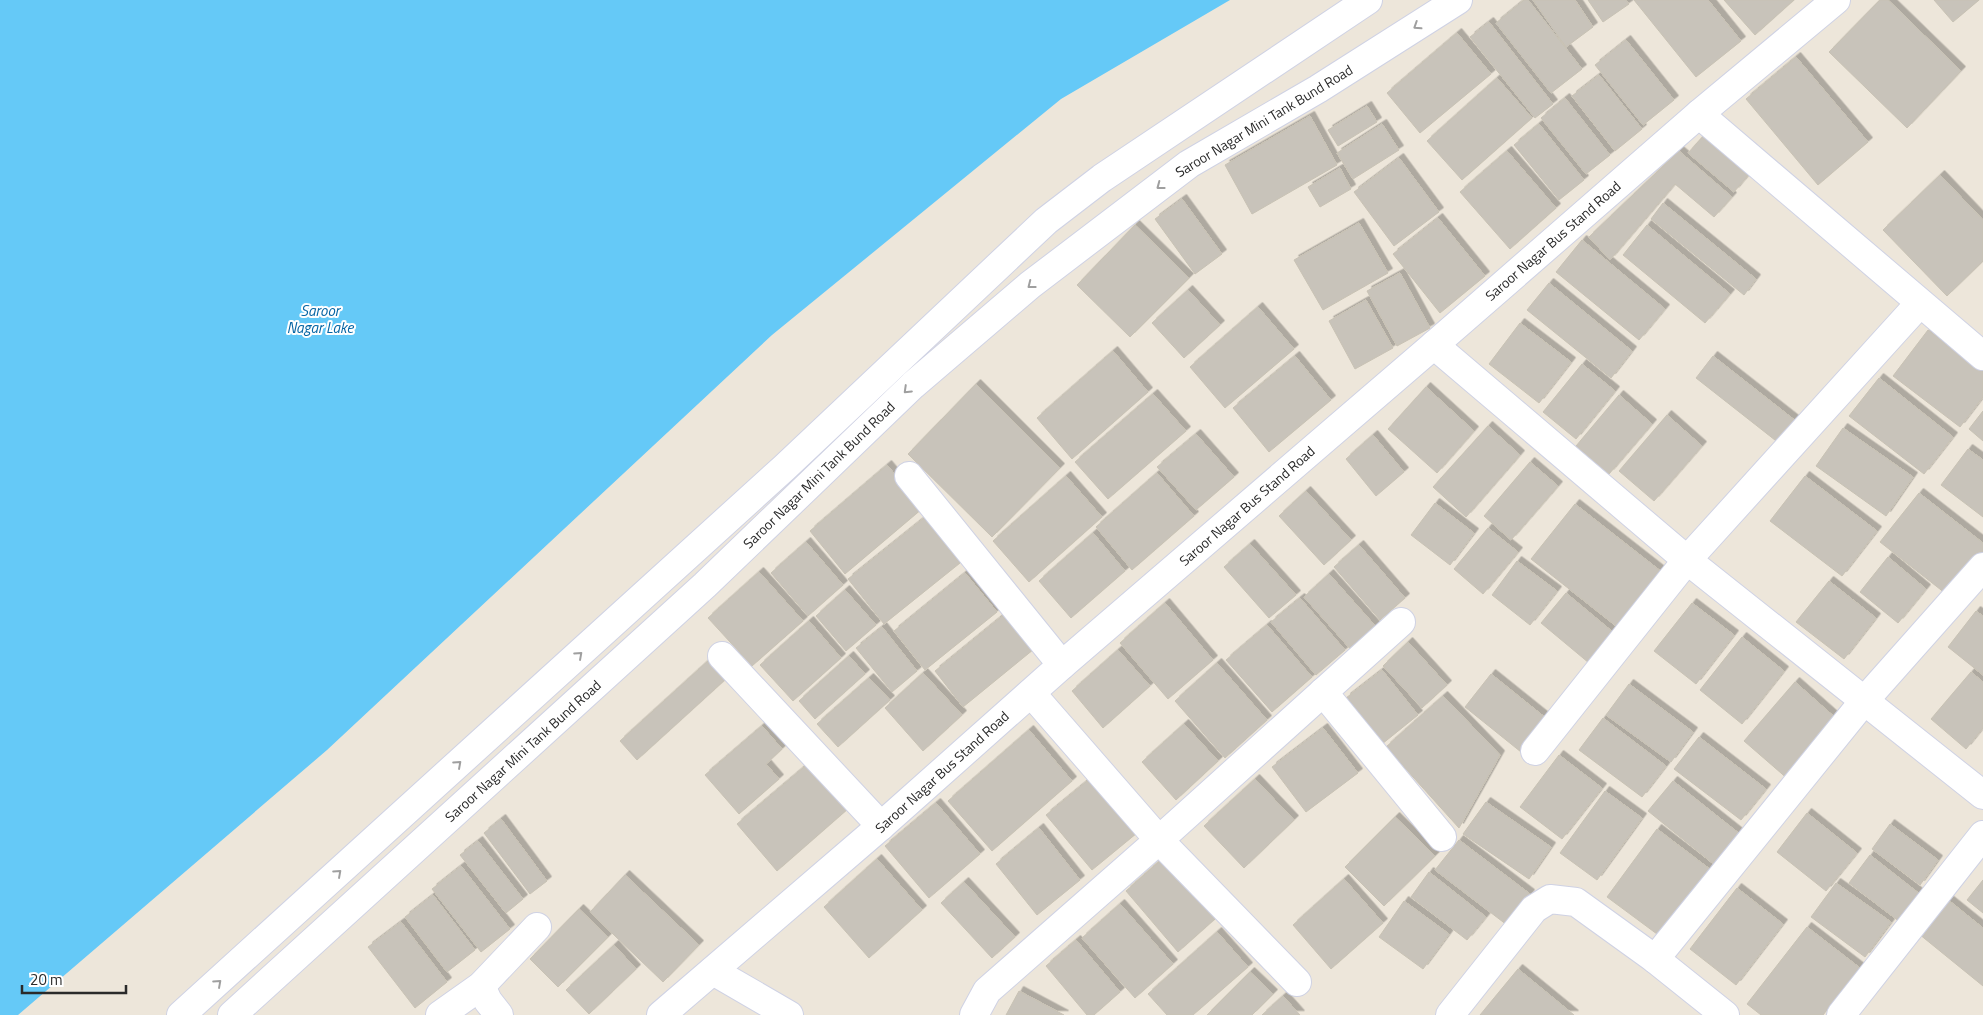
<svg xmlns="http://www.w3.org/2000/svg" width="1983" height="1015" viewBox="0 0 1983 1015" font-family="'Titillium Web',sans-serif">
	<defs>
		<filter id="shadow"><feDropShadow dx="4.5" dy="-4.5" stdDeviation="0" flood-color="#0004"/></filter>
	</defs>
	<rect width="100%" height="100%" fill="#ede6da"/>
	<polygon fill="#65c9f7" points="0,0 1230,0 1061,99 772,335 327,750 18,1015 0,1015"/>
	<g fill="#c8c3ba" stroke="#c8c2b4" filter="url(#shadow)">
		<polygon points="1524,0 1528,0 1582,69 1551,93 1496,23"/>
		<polygon points="1533,0 1575,0 1593,27 1566,47"/>
		<polygon points="1588,0 1626,0 1629,4 1603,22"/>
		<polygon points="1634,0 1708,0 1741,41 1696,77"/>
		<polygon points="1724,0 1794,0 1755,35"/>
		<polygon points="1880,0 1888,0 1961,71 1907,128 1829,52"/>
		<polygon points="1934,0 1979,0 1953,22"/>
		<polygon points="1489,22 1553,104 1535,118 1470,37"/>
		<polygon points="1457,33 1491,74 1420,133 1387,93"/>
		<polygon points="1626,40 1674,100 1643,125 1595,65"/>
		<polygon points="1796,57 1868,142 1818,185 1746,99"/>
		<polygon points="1599,75 1642,129 1615,151 1572,96"/>
		<polygon points="1497,78 1532,118 1462,180 1427,141"/>
		<polygon points="1565,98 1610,155 1586,174 1541,118"/>
		<polygon points="1367,106 1377,122 1338,146 1328,130"/>
		<polygon points="1310,116 1337,165 1252,214 1225,165"/>
		<polygon points="1382,124 1399,150 1353,179 1337,153"/>
		<polygon points="1539,124 1584,180 1559,200 1514,145"/>
		<polygon points="1705,134 1750,173 1734,192 1688,153"/>
		<polygon points="1507,151 1556,208 1510,249 1460,192"/>
		<polygon points="1679,151 1732,197 1714,217 1675,184 1610,260 1589,237"/>
		<polygon points="1399,158 1439,212 1394,246 1354,192"/>
		<polygon points="1340,168 1351,189 1320,207 1308,187"/>
		<polygon points="1940,175 1983,220 1983,261 1947,296 1883,230"/>
		<polygon points="1182,199 1222,254 1195,274 1155,219"/>
		<polygon points="1663,203 1756,279 1744,295 1651,219"/>
		<polygon points="1438,218 1485,276 1440,313 1393,254"/>
		<polygon points="1359,223 1388,273 1323,310 1294,260"/>
		<polygon points="1135,225 1189,278 1130,337 1077,285"/>
		<polygon points="1647,225 1730,294 1705,323 1623,255"/>
		<polygon points="1582,240 1665,309 1639,340 1556,272"/>
		<polygon points="1400,273 1430,328 1397,346 1367,291"/>
		<polygon points="1549,283 1632,351 1611,378 1527,310"/>
		<polygon points="1188,290 1220,325 1184,358 1152,323"/>
		<polygon points="1366,300 1393,348 1355,369 1329,321"/>
		<polygon points="1258,307 1294,349 1225,408 1190,367"/>
		<polygon points="1520,323 1571,362 1539,403 1489,364"/>
		<polygon points="1928,330 1983,371 1983,397 1960,427 1893,376"/>
		<polygon points="1113,351 1148,392 1072,459 1037,418"/>
		<polygon points="1295,356 1331,400 1269,452 1233,408"/>
		<polygon points="1713,356 1797,422 1780,444 1696,378"/>
		<polygon points="1582,364 1615,391 1576,439 1543,412"/>
		<polygon points="1879,378 1953,437 1924,474 1849,416"/>
		<polygon points="976,384 1060,468 992,537 908,454"/>
		<polygon points="1426,387 1474,431 1437,473 1388,429"/>
		<polygon points="1153,394 1186,431 1108,499 1075,462"/>
		<polygon points="1619,395 1652,424 1609,474 1576,446"/>
		<polygon points="1983,411 1983,441 1969,429"/>
		<polygon points="1667,415 1702,446 1654,501 1619,471"/>
		<polygon points="1488,426 1520,455 1466,517 1433,487"/>
		<polygon points="1843,428 1913,477 1886,516 1816,466"/>
		<polygon points="1196,434 1234,477 1196,510 1157,467"/>
		<polygon points="1373,435 1404,472 1376,496 1346,459"/>
		<polygon points="1968,449 1983,460 1983,517 1941,485"/>
		<polygon points="1530,462 1558,486 1511,540 1484,516"/>
		<polygon points="887,465 923,508 845,574 810,531"/>
		<polygon points="1157,473 1194,516 1132,570 1096,527"/>
		<polygon points="1066,476 1102,517 1029,582 993,541"/>
		<polygon points="1805,476 1877,531 1842,576 1770,521"/>
		<polygon points="1306,491 1351,540 1324,565 1279,516"/>
		<polygon points="1919,493 1983,543 1983,554 1950,597 1880,542"/>
		<polygon points="1435,503 1474,533 1450,565 1411,535"/>
		<polygon points="1575,504 1663,573 1620,629 1531,559"/>
		<polygon points="924,518 960,563 884,624 848,579"/>
		<polygon points="1488,528 1518,552 1483,594 1454,569"/>
		<polygon points="1093,533 1125,571 1071,618 1039,581"/>
		<polygon points="806,542 843,585 808,616 771,573"/>
		<polygon points="1250,544 1296,595 1269,618 1224,567"/>
		<polygon points="1359,545 1405,598 1380,620 1334,567"/>
		<polygon points="1888,557 1926,589 1898,623 1860,592"/>
		<polygon points="1517,561 1557,591 1530,625 1492,595"/>
		<polygon points="759,572 803,621 752,666 708,618"/>
		<polygon points="965,573 997,612 925,670 894,631"/>
		<polygon points="1329,574 1378,629 1353,652 1304,597"/>
		<polygon points="1829,581 1876,618 1844,659 1796,622"/>
		<polygon points="845,590 876,625 846,651 816,616"/>
		<polygon points="1566,593 1620,638 1595,668 1541,623"/>
		<polygon points="1300,598 1345,650 1316,675 1271,622"/>
		<polygon points="1165,603 1213,660 1168,699 1120,643"/>
		<polygon points="1692,603 1734,635 1696,684 1654,651"/>
		<polygon points="1976,611 1983,616 1983,675 1948,647"/>
		<polygon points="1006,613 1034,649 963,707 935,671"/>
		<polygon points="809,621 841,658 793,701 760,665"/>
		<polygon points="1267,625 1312,677 1272,712 1226,660"/>
		<polygon points="882,627 917,671 892,692 856,648"/>
		<polygon points="1742,637 1784,671 1742,724 1700,690"/>
		<polygon points="1408,642 1447,685 1422,708 1383,666"/>
		<polygon points="1118,650 1150,686 1103,728 1072,691"/>
		<polygon points="849,656 865,674 815,719 799,701"/>
		<polygon points="709,660 726,679 637,760 620,741"/>
		<polygon points="1217,663 1267,720 1225,758 1175,701"/>
		<polygon points="1382,670 1418,715 1382,744 1346,698"/>
		<polygon points="1971,672 1983,682 1983,728 1966,749 1931,719"/>
		<polygon points="923,673 962,715 923,751 885,708"/>
		<polygon points="1491,674 1547,719 1521,752 1465,707"/>
		<polygon points="869,678 890,700 838,747 817,724"/>
		<polygon points="1795,682 1839,721 1789,780 1744,741"/>
		<polygon points="1629,684 1693,732 1671,762 1606,715"/>
		<polygon points="1443,696 1500,755 1459,828 1386,747"/>
		<polygon points="1603,718 1666,766 1642,797 1579,750"/>
		<polygon points="1184,724 1218,761 1176,800 1142,762"/>
		<polygon points="762,726 782,749 766,764 779,779 739,814 705,775"/>
		<polygon points="1323,728 1358,773 1306,812 1272,767"/>
		<polygon points="1029,730 1072,781 992,851 948,801"/>
		<polygon points="1699,737 1766,789 1741,820 1674,769"/>
		<polygon points="1559,755 1602,788 1562,839 1520,807"/>
		<polygon points="810,762 849,808 777,871 737,824"/>
		<polygon points="1092,777 1137,833 1092,870 1046,815"/>
		<polygon points="1255,779 1294,820 1244,868 1204,826"/>
		<polygon points="1673,781 1741,835 1716,866 1648,811"/>
		<polygon points="1605,791 1642,818 1597,880 1560,853"/>
		<polygon points="1486,802 1551,847 1529,879 1463,834"/>
		<polygon points="936,803 980,854 929,898 885,846"/>
		<polygon points="1807,813 1857,853 1826,891 1777,852"/>
		<polygon points="1395,817 1435,856 1384,906 1345,867"/>
		<polygon points="501,819 547,881 530,894 484,833"/>
		<polygon points="1890,824 1938,860 1920,885 1872,849"/>
		<polygon points="1039,828 1080,880 1037,915 996,864"/>
		<polygon points="1657,829 1711,870 1661,937 1607,897"/>
		<polygon points="1459,840 1530,894 1507,925 1435,870"/>
		<polygon points="478,841 523,899 506,913 460,855"/>
		<polygon points="1870,855 1921,895 1900,922 1849,883"/>
		<polygon points="877,859 922,910 869,958 824,907"/>
		<polygon points="1162,859 1215,919 1178,952 1126,891"/>
		<polygon points="461,866 510,929 481,952 432,889"/>
		<polygon points="1429,872 1486,917 1467,940 1411,897"/>
		<polygon points="625,875 699,945 663,982 590,912"/>
		<polygon points="1344,879 1383,923 1331,969 1293,925"/>
		<polygon points="1983,880 1983,913 1967,900"/>
		<polygon points="964,882 1015,937 992,958 941,903"/>
		<polygon points="1836,883 1891,922 1865,957 1811,917"/>
		<polygon points="1737,888 1783,924 1736,985 1690,949"/>
		<polygon points="433,895 475,950 447,972 405,917"/>
		<polygon points="1947,899 1983,928 1983,986 1919,934"/>
		<polygon points="1404,901 1449,934 1423,969 1379,937"/>
		<polygon points="1120,904 1173,964 1135,998 1082,938"/>
		<polygon points="579,909 608,937 558,987 530,959"/>
		<polygon points="401,922 447,982 415,1008 368,947"/>
		<polygon points="1807,927 1860,968 1823,1015 1761,1015 1747,1004"/>
		<polygon points="1217,932 1248,967 1193,1015 1167,1015 1148,994"/>
		<polygon points="1076,940 1120,992 1094,1015 1087,1015 1046,966"/>
		<polygon points="614,945 636,969 589,1014 566,990"/>
		<polygon points="1518,969 1574,1015 1480,1015"/>
		<polygon points="1250,972 1273,994 1252,1015 1207,1015"/>
		<polygon points="1019,991 1064,1015 1006,1015"/>
		<polygon points="1283,996 1300,1015 1262,1015"/>
	</g>
	<g fill="none" stroke-linecap="round" stroke-linejoin="round">
		<g stroke="#cfd2e4" stroke-width="30">
			<g id="minor">
				<polyline points="1699,114 1983,356"/>
				<polyline points="909,476 1062,665"/>
				<polyline points="722,656 881,826"/>
				<polyline points="1323,692 1442,837"/>
				<polyline points="1031,693 1159,840 1297,982"/>
				<polyline points="1535,751 1687,560 1920,303"/>
				<polyline points="1655,959 1864,701 1983,567"/>
				<polyline points="713,971 789,1015"/>
				<polyline points="481,986 488,1001 499,1015"/>
				<polyline points="440,1015 481,986 537,927"/>
				<polyline points="974,1015 987,991 1159,840 1401,622"/>
				<polyline points="1450,1015 1534,909 1550,899 1576,902 1655,959 1725,1015"/>
				<polyline points="1841,1015 1983,835"/>
			</g>
		</g>
		<g stroke="#cfd2e4" stroke-width="30">
			<g id="tertiary">
				<polyline points="1434,345 1687,560 1983,795"/>
				<polyline points="661,1015 881,826 1062,665 1434,345 1699,114 1836,0"/>
			</g>
		</g>
		<g stroke="#cfd2e4" stroke-width="30">
			<g id="secondary">
				<polyline points="181,1015 784,468 1046,221 1102,178 1368,0"/>
				<polyline points="232,1015 705,585 913,385 1030,285 1189,164 1318,89 1458,0"/>
			</g>
		</g>
		<use href="#minor" stroke="#fff" stroke-width="28"/>
		<use href="#tertiary" stroke="#fff" stroke-width="28"/>
		<use href="#secondary" stroke="#fff" stroke-width="28"/>
	</g>
	<defs><path id="oneway-chevron" d="M-2-3.5L2.5 0L-2 3.5" fill="none" stroke-width="1.6" stroke-linecap="round" stroke-linejoin="round" transform="scale(1.25)"/></defs>
	<g stroke="#9f9f9f">
		<use href="#oneway-chevron" transform="translate(1417 26) rotate(147)"/>
		<use href="#oneway-chevron" transform="translate(1160 186) rotate(143)"/>
		<use href="#oneway-chevron" transform="translate(1031 285) rotate(142)"/>
		<use href="#oneway-chevron" transform="translate(907 390) rotate(136)"/>
		<use href="#oneway-chevron" transform="translate(579 655) rotate(-42)"/>
		<use href="#oneway-chevron" transform="translate(458 764) rotate(-42)"/>
		<use href="#oneway-chevron" transform="translate(338 873) rotate(-42)"/>
		<use href="#oneway-chevron" transform="translate(218 983) rotate(-42)"/>
	</g>
	<g text-anchor="middle" stroke-width="4" stroke-linejoin="round" paint-order="stroke">
		<g font-size="14" fill="#2a2a2a" stroke="#fff">
			<text transform="translate(1264 121) rotate(-31)" y="5">Saroor Nagar Mini Tank Bund Road</text>
			<text transform="translate(1553 241) rotate(-41)" y="5">Saroor Nagar Bus Stand Road</text>
			<text transform="translate(819 475) rotate(-44)" y="5">Saroor Nagar Mini Tank Bund Road</text>
			<text transform="translate(1247 506) rotate(-41)" y="5">Saroor Nagar Bus Stand Road</text>
			<text transform="translate(523 751) rotate(-42)" y="5">Saroor Nagar Mini Tank Bund Road</text>
			<text transform="translate(942 772) rotate(-42)" y="5">Saroor Nagar Bus Stand Road</text>
		</g>
		<g font-size="15" font-style="italic" fill="#0464a3" stroke="#fff">
			<text x="320" y="316">Saroor<tspan x="320" dy="17">Nagar Lake</tspan></text>
		</g>
	</g>
	<path d="M22 985v8h104v-8" fill="none" stroke="#2a2a2a" stroke-width="2.5"/>
	<text x="30" y="985" font-size="15" fill="#2a2a2a" stroke="#ffffff" stroke-width="4" paint-order="stroke">20 m</text>
</svg>
